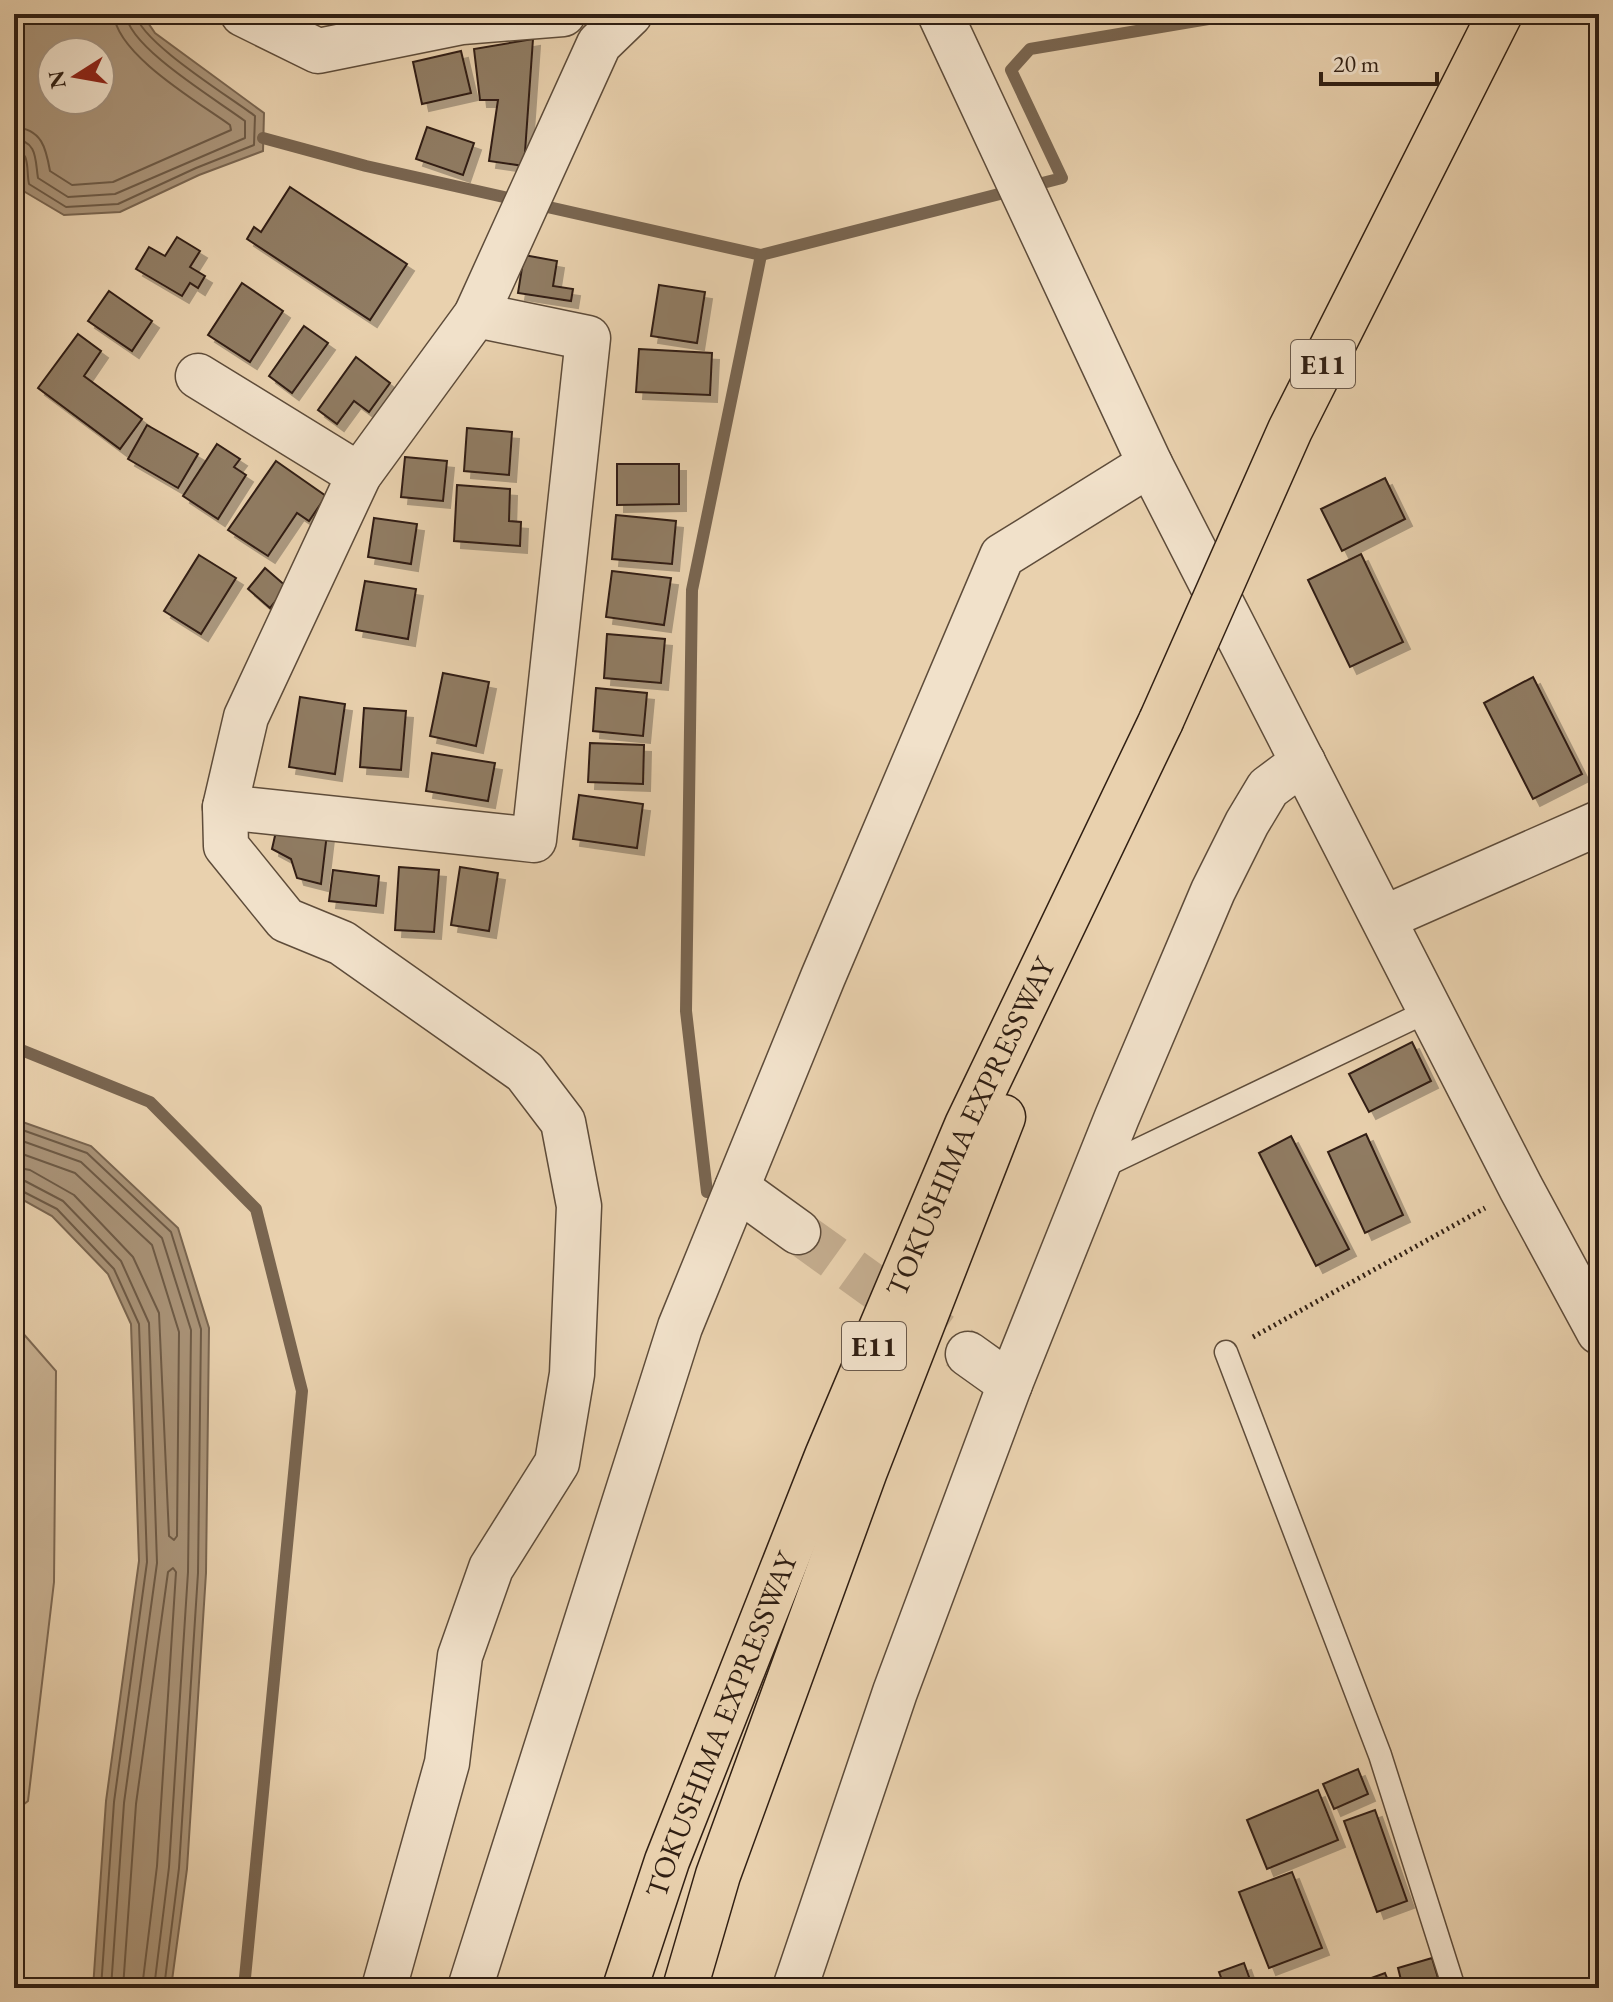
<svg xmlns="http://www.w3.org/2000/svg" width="1613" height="2002" viewBox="0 0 1613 2002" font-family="'EB Garamond',serif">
	<defs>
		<filter id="shadow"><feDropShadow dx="7" dy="7" stdDeviation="0" flood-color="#0004"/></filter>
	</defs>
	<rect width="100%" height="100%" fill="#e9d1ae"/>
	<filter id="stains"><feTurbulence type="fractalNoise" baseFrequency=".0025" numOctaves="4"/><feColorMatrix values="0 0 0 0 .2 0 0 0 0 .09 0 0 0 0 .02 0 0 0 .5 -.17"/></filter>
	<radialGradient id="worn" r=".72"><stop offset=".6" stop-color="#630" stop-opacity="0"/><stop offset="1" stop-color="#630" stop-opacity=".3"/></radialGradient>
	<polygon fill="#cab394" stroke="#7d6954" stroke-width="2" points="14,1323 56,1371 54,1582 28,1801 14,1812"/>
	<g fill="#aa9479" stroke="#796550" stroke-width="2" fill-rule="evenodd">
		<path d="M14,14H142L155,33L264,113L263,151L199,175L120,212L64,215L20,189L14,107ZM52,52H100V100H52Z"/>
		<polygon points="14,1119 91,1146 178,1228 209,1328 206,1573 187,1869 171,1988 93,1988 106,1801 139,1561 131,1324 108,1274 52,1216 14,1195"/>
	</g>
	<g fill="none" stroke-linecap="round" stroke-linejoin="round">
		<g stroke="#6d5a46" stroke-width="2">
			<path d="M14,127C42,129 46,148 50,171L72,185L113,182L231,130L230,125C198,102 116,54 114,14"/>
			<path d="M14,139C38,141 35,160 38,178L68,197L115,194L245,138V121C217,100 128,47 126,14"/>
			<path d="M14,149C31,151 26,171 29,184L66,207L118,204L196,168L254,145L255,116C230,97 139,41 136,14"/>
			<polyline points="14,1127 87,1153 171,1232 201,1329 198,1573 179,1868 164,1988"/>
			<polyline points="14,1138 81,1162 162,1238 191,1330 188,1572 169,1867 154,1988"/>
			<polyline points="14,1151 75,1173 152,1245 179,1332 177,1536 174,1540 169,1536 159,1313 133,1257 74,1195 30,1170 14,1167"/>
			<polyline points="14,1179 25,1181 63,1201 121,1261 149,1323 157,1563 124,1803 111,1988"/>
			<polyline points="14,1189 20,1190 57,1209 114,1269 139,1324 147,1562 114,1802 101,1988"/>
			<polyline points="123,1988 136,1804 168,1572 173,1568 176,1572 157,1866 142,1988"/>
		</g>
		<g stroke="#796550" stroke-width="12">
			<polyline points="263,138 366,166 761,255 1062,178 1011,70 1030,49 1238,14"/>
			<polyline points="14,1047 150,1102 256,1209 302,1391 244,1988"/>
			<polyline points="707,1192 686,1011 692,590 761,255"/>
		</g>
	</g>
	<g fill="#907c64" stroke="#301f13" stroke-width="2" filter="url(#shadow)">
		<polygon points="533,39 524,166 489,161 498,100 480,100 474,49"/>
		<polygon points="461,51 471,93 422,104 413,62"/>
		<polygon points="427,127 474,143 463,175 416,159"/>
		<polygon points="290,187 407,264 370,320 247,239 254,227 261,232"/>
		<polygon points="177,237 200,251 190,267 205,276 198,288 190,283 182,296 136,269 149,247 165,256"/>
		<polygon points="524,255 557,261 553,286 573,289 571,301 518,293"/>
		<polygon points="242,283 283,311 250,362 208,335"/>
		<polygon points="659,285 705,292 697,343 651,336"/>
		<polygon points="109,291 152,321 132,351 88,321"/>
		<polygon points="304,326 328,343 292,393 269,376"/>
		<polygon points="78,334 101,351 84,376 142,419 120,449 38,388"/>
		<polygon points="639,349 712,353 710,395 636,392"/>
		<polygon points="356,357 390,383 369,412 354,401 337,424 318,410"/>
		<polygon points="147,425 198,454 178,488 128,459"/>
		<polygon points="467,428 512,432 509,475 464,471"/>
		<polygon points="217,444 240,459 234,467 246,475 218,519 183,496"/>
		<polygon points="405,457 447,461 443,501 401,497"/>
		<polygon points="276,461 326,496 309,521 297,513 268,556 228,530"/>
		<polygon points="617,464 679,464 679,504 617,505"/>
		<polygon points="1385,478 1405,519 1342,551 1321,509"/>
		<polygon points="457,485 510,489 509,521 521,522 520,546 454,541"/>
		<polygon points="616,515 676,521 672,564 612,559"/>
		<polygon points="374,518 417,524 411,564 368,557"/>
		<polygon points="1361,554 1403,642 1350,667 1308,580"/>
		<polygon points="199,555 236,578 201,634 164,611"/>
		<polygon points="265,568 287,587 270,608 248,589"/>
		<polygon points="612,571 671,578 664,625 606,617"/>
		<polygon points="365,581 416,589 408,639 356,630"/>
		<polygon points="607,634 665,639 661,683 604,678"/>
		<polygon points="443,673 489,682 476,746 430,736"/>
		<polygon points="1533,677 1582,774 1533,799 1484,703"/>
		<polygon points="596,688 647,693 643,736 593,731"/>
		<polygon points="300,697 345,704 335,774 289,767"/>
		<polygon points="364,708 406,711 401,770 360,767"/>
		<polygon points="590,743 644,745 643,784 588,782"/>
		<polygon points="432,753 495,763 488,801 426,791"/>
		<polygon points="579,795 643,804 637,848 573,839"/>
		<polygon points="328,825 321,884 297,878 291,859 272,849 277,827"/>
		<polygon points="399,867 439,870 434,932 395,930"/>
		<polygon points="460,867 498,873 489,931 451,925"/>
		<polygon points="333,870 379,876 376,906 329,901"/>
		<polygon points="1412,1042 1431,1081 1369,1112 1349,1074"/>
		<polygon points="1366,1134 1403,1215 1365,1233 1328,1152"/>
		<polygon points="1291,1136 1349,1249 1316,1266 1259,1153"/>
		<polygon points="1358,1769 1368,1794 1334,1809 1323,1784"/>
		<polygon points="1318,1790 1338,1840 1267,1869 1247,1820"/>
		<polygon points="1375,1810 1407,1901 1377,1912 1344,1821"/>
		<polygon points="1292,1872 1322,1948 1269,1968 1239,1892"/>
		<polygon points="1432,1958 1441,1988 1403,1988 1398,1968"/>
		<polygon points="1244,1963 1253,1988 1225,1988 1219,1972"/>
		<polygon points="1385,1973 1391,1988 1344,1988"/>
	</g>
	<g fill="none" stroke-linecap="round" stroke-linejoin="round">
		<polyline stroke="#c4ad8f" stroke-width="44" stroke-dasharray="44 22" stroke-linecap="butt" points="798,1232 968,1354"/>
		<g stroke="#5e4c3a" stroke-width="25">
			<g id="service">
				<polyline points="1100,1168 1430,1010"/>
				<polyline points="1226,1352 1380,1755 1454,1988"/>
			</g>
		</g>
		<g stroke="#5e4c3a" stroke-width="47">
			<g id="minor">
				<polyline points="243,14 318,51 462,22 563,14"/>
				<polyline points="198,376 359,475"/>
				<polyline points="225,807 534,840 588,338 476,315"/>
				<polyline points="1384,918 1599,823"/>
				<polyline points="737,1188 798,1232"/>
				<polyline points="968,1354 1010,1384"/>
				<polyline points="384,1988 447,1763 460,1656 491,1568 557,1463 572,1374 579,1206 563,1122 525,1072 342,943 286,920 226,846 225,807 246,717 359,475 476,315 599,44 630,14"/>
				<polyline points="470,1988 680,1327 823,977 1002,556 1150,464"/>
				<polyline points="795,1988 895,1692 1010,1384 1117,1117 1213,891 1247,823 1268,788 1303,762"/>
			</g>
		</g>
		<g stroke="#5e4c3a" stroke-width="47">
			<polyline id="tertiary" points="940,14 1150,464 1521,1188 1599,1332"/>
		</g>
		<g stroke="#301f13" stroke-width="47">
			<g id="motorway">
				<path id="s1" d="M625,1988L667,1861L827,1456L967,1125L1161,721"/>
				<polyline points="685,1988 718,1875 865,1471 1003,1117"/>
			</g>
		</g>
		<polyline stroke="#301f13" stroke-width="5" stroke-dasharray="2 4" stroke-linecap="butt" points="1253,1337 1485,1208"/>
		<use href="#service" stroke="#f1e1ca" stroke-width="22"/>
		<use href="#minor" stroke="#f1e1ca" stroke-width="44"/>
		<use href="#tertiary" stroke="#f1e1ca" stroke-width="44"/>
		<use href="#motorway" stroke="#e9d1ae" stroke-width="44"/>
		<g stroke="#301f13" stroke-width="47" stroke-linecap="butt">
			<polyline id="motorway-bridge" points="1161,721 1290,430 1500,14"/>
		</g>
		<use href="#motorway-bridge" stroke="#e9d1ae" stroke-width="44"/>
	</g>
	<g text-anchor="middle" stroke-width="6" stroke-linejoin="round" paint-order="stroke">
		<g fill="#f1e1ca" stroke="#6a594a" stroke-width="2">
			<rect x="1291" y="340" width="64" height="48" rx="6"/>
			<rect x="842" y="1322" width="64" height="48" rx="6"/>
		</g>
		<g font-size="28" font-weight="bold" fill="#301f13">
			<text x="1323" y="374">E11</text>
			<text x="874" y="1356">E11</text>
		</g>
		<g font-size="30" fill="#301f13" stroke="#f1e1ca">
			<text dy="10" stroke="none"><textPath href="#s1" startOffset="928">TOKUSHIMA EXPRESSWAY</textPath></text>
			<text dy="10" stroke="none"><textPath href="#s1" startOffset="280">TOKUSHIMA EXPRESSWAY</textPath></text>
		</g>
	</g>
	<rect width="1613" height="2002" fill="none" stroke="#e9d1ae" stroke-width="48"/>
	<rect x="16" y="16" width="1581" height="1970" fill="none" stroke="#301f13" stroke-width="4"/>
	<rect x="24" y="24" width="1565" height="1954" fill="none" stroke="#301f13" stroke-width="2"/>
	<g transform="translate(76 76) rotate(259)"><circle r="38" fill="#f1e1ca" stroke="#a49381" stroke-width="2"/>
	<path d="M0-6L14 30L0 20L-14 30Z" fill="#8f2418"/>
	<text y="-12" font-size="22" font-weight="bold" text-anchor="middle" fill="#301f13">N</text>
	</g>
	<path d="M1321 72v12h116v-12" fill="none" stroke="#301f13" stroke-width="4"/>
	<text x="1333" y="72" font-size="24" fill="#301f13" stroke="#f1e1ca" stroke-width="6" paint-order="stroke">20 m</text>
	<rect width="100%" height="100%" filter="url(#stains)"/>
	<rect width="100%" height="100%" fill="url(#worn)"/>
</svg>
